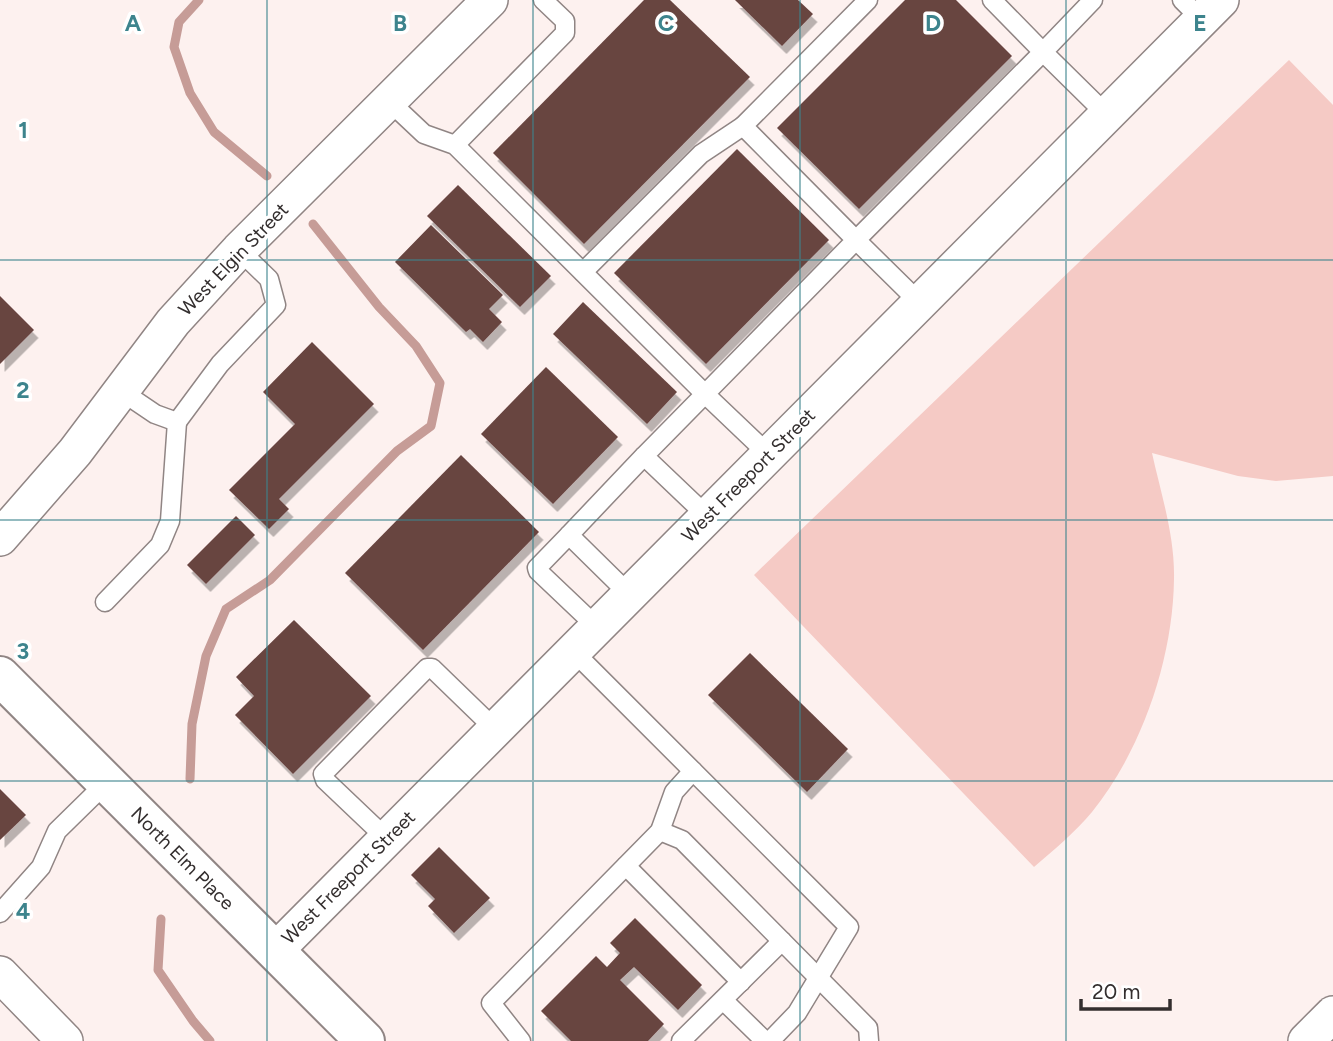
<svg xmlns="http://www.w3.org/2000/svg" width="1333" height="1041" viewBox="0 0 1333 1041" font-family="Figtree,sans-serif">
	<defs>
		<filter id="shadow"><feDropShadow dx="4.5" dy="8" stdDeviation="0" flood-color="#0004"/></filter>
	</defs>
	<rect width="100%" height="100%" fill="#fdf1ef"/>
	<path fill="#f5cac5" d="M1289,60L1333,105V476L1276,481L1238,476L1152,453C1161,494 1175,536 1174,579C1173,659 1142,750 1092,812C1075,832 1054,850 1034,867L754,575Z"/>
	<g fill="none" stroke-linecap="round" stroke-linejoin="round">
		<g stroke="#c69c97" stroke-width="9">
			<polyline points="199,0 179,22 174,47 190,93 214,132 267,176"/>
			<polyline points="190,779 192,724 206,656 226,609 270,580 397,451 431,426 440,383 416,346 379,307 313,224"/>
			<polyline points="161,919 158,970 193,1021 210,1041"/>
		</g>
	</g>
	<g fill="#684440" filter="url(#shadow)">
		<polygon points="644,0 670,0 750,77 584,244 493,153"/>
		<polygon points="735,0 798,0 813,14 782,46"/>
		<polygon points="905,0 956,0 1012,56 859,209 777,128"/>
		<polygon points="737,149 829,240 706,364 614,273"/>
		<polygon points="458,185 551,276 520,307 427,216"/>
		<polygon points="431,225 503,295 489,309 502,322 483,342 470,329 466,332 395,262"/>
		<polygon points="0,296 34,330 0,364"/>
		<polygon points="583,302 677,392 647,424 553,334"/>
		<polygon points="312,342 374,404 279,499 289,509 269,529 229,490 295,424 263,392"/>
		<polygon points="546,367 618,437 553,504 481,434"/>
		<polygon points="461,455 539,532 423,650 345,573"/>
		<polygon points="236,516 255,535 206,584 187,565"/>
		<polygon points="294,620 371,696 293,774 235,715 254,696 236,677"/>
		<polygon points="750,653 848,749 807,792 708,695"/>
		<polygon points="0,789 26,815 0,840"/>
		<polygon points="439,847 490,898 454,933 428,906 435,899 411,875"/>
		<polygon points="635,918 702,985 678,1010 634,967 620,980 664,1024 648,1041 571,1041 541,1011 596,956 607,967 620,953 610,943"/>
	</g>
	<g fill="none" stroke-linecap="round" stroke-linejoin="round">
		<g stroke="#908584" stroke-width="21">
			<g id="lane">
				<polyline points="1093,0 1043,52 1108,116"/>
				<polyline points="1182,0 1201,19"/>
				<polyline points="390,102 424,134 455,145 705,394 644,456 707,516"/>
				<polyline points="455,145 565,33 565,21 543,0"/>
				<polyline points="583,272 701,154 743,126"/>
				<polyline points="921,304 856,240 1043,52 992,0"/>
				<polyline points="121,391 155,414 177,422 220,364 276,305 269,279 239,250"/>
				<polyline points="769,455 705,394 856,240 743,126 868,0"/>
				<polyline points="569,535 537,568 538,571 598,628"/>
				<polyline points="630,595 569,535 644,456"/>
				<polyline points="105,602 160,545 170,521 177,422"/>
				<polyline points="574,652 849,927 797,1013 770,1041"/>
				<polyline points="660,831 682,840 868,1028 869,1041"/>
				<polyline points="386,838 325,780 323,774 427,668 432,668 496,730"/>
				<polyline points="626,866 741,982"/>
				<polyline points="0,913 41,867 57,831 107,782"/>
				<polyline points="723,1000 765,1041"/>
				<polyline points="521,1041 491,1003 660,831 674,792 693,771"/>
				<polyline points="681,1041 782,941"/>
			</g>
		</g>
		<g stroke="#908584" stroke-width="38">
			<g id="street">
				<polyline points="0,538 75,452 173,322 239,250 490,0"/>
				<polyline points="276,950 1221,0"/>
				<polyline points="0,974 65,1041"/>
				<polyline points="1306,1041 1333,1014"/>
			</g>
		</g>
		<g stroke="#908584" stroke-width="42">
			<polyline id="primary" points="0,676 365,1041"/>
		</g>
		<use href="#lane" stroke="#fff" stroke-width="18"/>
		<use href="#street" stroke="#fff" stroke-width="35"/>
		<use href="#primary" stroke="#fff" stroke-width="38"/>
	</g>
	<path fill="none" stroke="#3d848d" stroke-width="2" stroke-opacity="0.55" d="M267,0V1041M533,0V1041M800,0V1041M1066,0V1041M0,260H1333M0,520H1333M0,781H1333"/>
	<g text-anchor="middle" stroke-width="7" stroke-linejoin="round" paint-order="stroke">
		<g font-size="19" fill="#332e2e" stroke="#fff">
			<text transform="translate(233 259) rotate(-46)" y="7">West Elgin Street</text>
			<text transform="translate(748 475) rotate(-45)" y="7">West Freeport Street</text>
			<text transform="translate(183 858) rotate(45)" y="7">North Elm Place</text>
			<text transform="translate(348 877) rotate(-45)" y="7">West Freeport Street</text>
		</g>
	</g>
	<g font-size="23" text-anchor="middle" font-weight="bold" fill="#3d848d" stroke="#fff" stroke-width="7" stroke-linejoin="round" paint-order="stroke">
		<text x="133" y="31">A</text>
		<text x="400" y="31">B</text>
		<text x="666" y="31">C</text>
		<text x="933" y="31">D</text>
		<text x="1200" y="31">E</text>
		<text x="23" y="138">1</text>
		<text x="23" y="398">2</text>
		<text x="23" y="659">3</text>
		<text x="23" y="919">4</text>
	</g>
	<path d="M1081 999v10h89v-10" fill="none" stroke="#332e2e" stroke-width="3.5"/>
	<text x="1092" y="999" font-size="21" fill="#332e2e" stroke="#ffffff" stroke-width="5" paint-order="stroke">20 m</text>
</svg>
